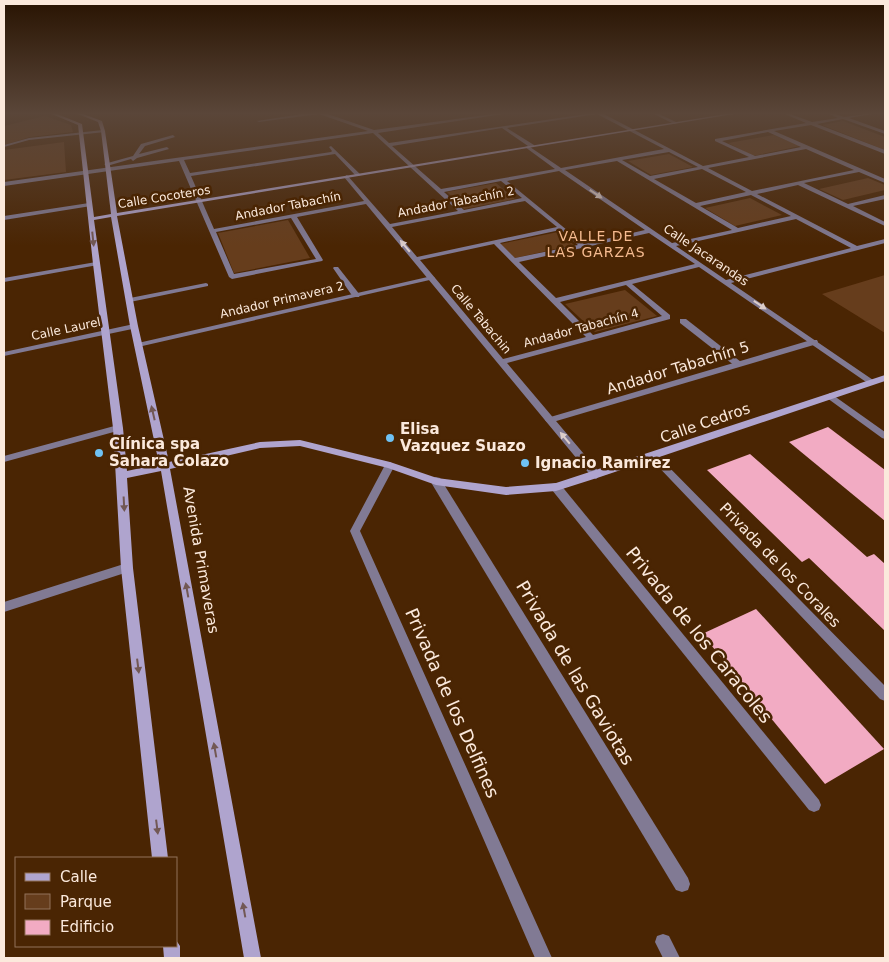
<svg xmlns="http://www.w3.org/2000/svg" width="889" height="962" viewBox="0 0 889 962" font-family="'DejaVu Sans',sans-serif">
	<rect width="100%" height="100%" fill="#4a2503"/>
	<g fill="#663d1c">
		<polygon points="45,116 71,125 73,132 30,137 4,145 4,126"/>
		<polygon points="843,121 885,137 885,150 822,125"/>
		<polygon points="774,135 800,146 753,156 728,143"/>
		<polygon points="64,142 66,172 4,180 4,150"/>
		<polygon points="669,154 693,167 651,175 628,161"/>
		<polygon points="868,178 885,185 885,190 843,200 819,189"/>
		<polygon points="496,183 515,199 464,209 447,192"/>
		<polygon points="750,198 782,215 735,226 705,208"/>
		<polygon points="288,220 310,258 234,273 218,233"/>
		<polygon points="558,232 574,245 515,258 500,244"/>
		<polygon points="885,275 885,333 822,294"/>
		<polygon points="625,290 657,316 595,332 565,304"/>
	</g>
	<g fill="#f2abc3">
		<polygon points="828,427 885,470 885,521 789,442"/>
		<polygon points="750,454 867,557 874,554 885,564 885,631 809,558 802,562 707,470"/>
		<polygon points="756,609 884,749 825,784 702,634"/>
	</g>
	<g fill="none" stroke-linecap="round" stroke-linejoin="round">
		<g fill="#817a94" fill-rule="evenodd">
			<polygon points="173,135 175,137 145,146 139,154 167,147 169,149 137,158 133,161 131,159 107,166 104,164 133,156 141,144"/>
			<polygon points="432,276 435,278 434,279 138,347 134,345 138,343"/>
			<polygon points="811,340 817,340 818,342 817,344 553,422 547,422 545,420 547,418"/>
			<polygon points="663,934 669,936 680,958 663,958 655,942 657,936"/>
		</g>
		<g fill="#817a94" fill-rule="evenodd">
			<path d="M315,112H326L325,113L374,130L508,112H517L378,133L389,143L600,112L703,166L749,157L715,141V139L806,123L780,112H785L812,122L838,118L825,112H830L844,117L880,112L878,113L849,118L885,131V134L843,119L817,124L885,150V154L811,125L774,131L885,179V183L859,172L804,183L848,204L885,195V199L853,206L885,222V226L798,185L757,194L857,246L885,239V243L731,283L876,382L875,384H869L699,267L632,284L670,315V319L507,363L600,473L601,475L596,479L592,477L366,204L297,217L323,260L322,261L232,279L229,277L179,161L4,186V182L368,131L319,114L259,122L257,121ZM597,114L664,149L561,168L530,147H534V145L507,128ZM502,128L528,146L525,147L555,169L441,189L392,146ZM768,132L801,147L755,156L722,141ZM373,133L458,211L390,224L347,175L344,177L364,201L214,229L191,176L335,154L356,176L361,175L331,146L329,147L332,151L331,152L190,173L184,160ZM806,149L854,170L752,191L708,168ZM669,152L698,167L650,176L622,160ZM617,161L732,230L672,243L565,170ZM702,169L746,192L696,203L654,179ZM559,171L645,230L584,244L507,181ZM501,181L522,198L464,210L444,192ZM751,195L791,216L738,228L700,206ZM525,201L557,227L417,257L392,227ZM291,218L316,259L234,274L216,232ZM796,219L851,248L726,280L676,246ZM560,230L578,245L515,258L500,243ZM649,233L695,264L556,298L519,262ZM494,244L586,337L503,359L420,260ZM626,285L662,316L593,335L560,302Z"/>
			<polygon points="650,112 655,112 678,123 674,124"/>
			<polygon points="103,130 105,132 29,140 4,147 4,145 29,138"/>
			<polygon points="89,203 92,205 91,206 4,220 4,216"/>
			<polygon points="96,262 98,263 98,265 4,282 4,278"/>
			<polygon points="334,267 338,267 360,295 359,297 353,297 333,268"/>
			<polygon points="206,283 208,284 208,286 130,302 126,300 130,298"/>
			<polygon points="680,319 686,319 741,362 741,366 735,366 680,323"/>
			<polygon points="134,324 138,326 137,328 4,356 4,352"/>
			<polygon points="830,393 885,432 885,439 882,438 827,398 826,396"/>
			<polygon points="118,425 123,428 121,430 4,462 4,456"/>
			<polygon points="653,453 656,454 885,686 885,701 880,699 650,458 648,456 650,454"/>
			<polygon points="390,462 395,465 360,531 552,958 535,958 350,531 385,465"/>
			<polygon points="436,477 440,478 688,878 690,884 688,890 682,892 676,890 432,484 431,481 432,478"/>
			<polygon points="556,483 560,484 819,800 821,805 819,810 814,812 809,810 552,490 551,487 552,484"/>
			<polygon points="127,563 131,565 133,568 131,571 4,612 4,602"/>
		</g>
		<g fill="#afa4ce" fill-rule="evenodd">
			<path d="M47,112H52L82,124L94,217L111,214L101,131L98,122L73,112H78L102,121L105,131L117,213L738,112H746L117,216L138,326L169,462L260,442L300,440L390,462L437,478L506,487L556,483L885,375V381L600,477L556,491L506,495L436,485L388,468L300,446L260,448L170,469L261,958H244L161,471L127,478L133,568L168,858H152L121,568L113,428L93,264L78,125ZM111,217L130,326L159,464L127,471L123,428L94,220Z"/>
			<polygon points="176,940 180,946 180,958 164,958 163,946 176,946"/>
		</g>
	</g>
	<defs><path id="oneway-solid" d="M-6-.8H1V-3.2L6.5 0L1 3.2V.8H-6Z" transform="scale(1.25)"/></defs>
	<g fill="#dccdca">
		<use href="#oneway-solid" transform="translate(596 194) rotate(34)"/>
		<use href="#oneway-solid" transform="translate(405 246) rotate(-130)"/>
		<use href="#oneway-solid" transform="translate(760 305) rotate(34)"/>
		<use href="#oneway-solid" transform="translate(565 438) rotate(-130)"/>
	</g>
	<g fill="#725854">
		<use href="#oneway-solid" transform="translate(93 239) rotate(84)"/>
		<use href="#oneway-solid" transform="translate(153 413) rotate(-103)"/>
		<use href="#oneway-solid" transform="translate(124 504) rotate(87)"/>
		<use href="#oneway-solid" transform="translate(187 590) rotate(-100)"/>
		<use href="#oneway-solid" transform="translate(138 666) rotate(83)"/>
		<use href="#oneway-solid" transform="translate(215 750) rotate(-100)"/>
		<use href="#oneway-solid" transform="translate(157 827) rotate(83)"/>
		<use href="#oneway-solid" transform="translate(244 910) rotate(-100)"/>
	</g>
	<linearGradient id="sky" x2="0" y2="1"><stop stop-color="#291402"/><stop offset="0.46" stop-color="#5a4639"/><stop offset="1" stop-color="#5a4639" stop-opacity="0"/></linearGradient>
	<rect width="889" height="246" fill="url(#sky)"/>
	<g fill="#6fc2f4" stroke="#4a2503" stroke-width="2">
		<circle cx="390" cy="438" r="5"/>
		<circle cx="99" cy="453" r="5"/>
		<circle cx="525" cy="463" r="5"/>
	</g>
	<g text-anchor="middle" stroke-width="5" stroke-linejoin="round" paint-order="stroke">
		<g font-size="12" fill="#fbe9dc" stroke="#4a2503">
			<text transform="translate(164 197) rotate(-9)" y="4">Calle Cocoteros</text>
			<text transform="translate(456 202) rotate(-11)" y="4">Andador Tabachín 2</text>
			<text transform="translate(288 206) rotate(-11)" y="4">Andador Tabachín</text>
			<text transform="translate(706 255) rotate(34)" y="4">Calle Jacarandas</text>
			<text transform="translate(282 300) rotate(-13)" y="4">Andador Primavera 2</text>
			<text transform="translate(481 319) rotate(50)" y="4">Calle Tabachin</text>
			<text transform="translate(581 328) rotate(-15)" y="4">Andador Tabachín 4</text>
			<text transform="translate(66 329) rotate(-12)" y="4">Calle Laurel</text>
		</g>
		<g font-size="14" letter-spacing="1" fill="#f6bb90" stroke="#4a2503">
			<text x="596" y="241">VALLE DE<tspan x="596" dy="16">LAS GARZAS</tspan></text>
		</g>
		<g font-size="15" fill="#fbe9dc" stroke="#4a2503">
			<text transform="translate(678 368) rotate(-17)" y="5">Andador Tabachín 5</text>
			<text transform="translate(705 423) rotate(-19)" y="5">Calle Cedros</text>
			<text transform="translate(201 560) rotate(80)" y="5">Avenida Primaveras</text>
			<text transform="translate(780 565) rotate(46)" y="5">Privada de los Corales</text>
		</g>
		<g font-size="15" font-weight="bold" fill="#fbe9dc" stroke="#4a2503" text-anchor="start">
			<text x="400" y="434">Elisa<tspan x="400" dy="17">Vazquez Suazo</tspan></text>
			<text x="109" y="449">Clínica spa<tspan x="109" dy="17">Sahara Colazo</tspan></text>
			<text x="535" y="468">Ignacio Ramirez</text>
		</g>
		<g font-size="18" fill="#fbe9dc" stroke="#4a2503">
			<text transform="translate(699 635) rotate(51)" y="6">Privada de los Caracoles</text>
			<text transform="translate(575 673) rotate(59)" y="6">Privada de las Gaviotas</text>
			<text transform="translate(452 703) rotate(66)" y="6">Privada de los Delfines</text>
		</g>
	</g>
	<rect width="889" height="962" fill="none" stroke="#fbe9dc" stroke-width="10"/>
	<rect x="15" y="857" width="162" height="90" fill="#4a2503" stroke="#91735a"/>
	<rect x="25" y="873" width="25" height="8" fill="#afa4ce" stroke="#91735a"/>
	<text x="60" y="882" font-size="15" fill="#fbe9dc">Calle</text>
	<rect x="25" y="894" width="25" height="15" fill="#663d1c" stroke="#91735a"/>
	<text x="60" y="907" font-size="15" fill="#fbe9dc">Parque</text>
	<rect x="25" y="920" width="25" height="15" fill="#f2abc3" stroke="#91735a"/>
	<text x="60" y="932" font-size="15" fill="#fbe9dc">Edificio</text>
</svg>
